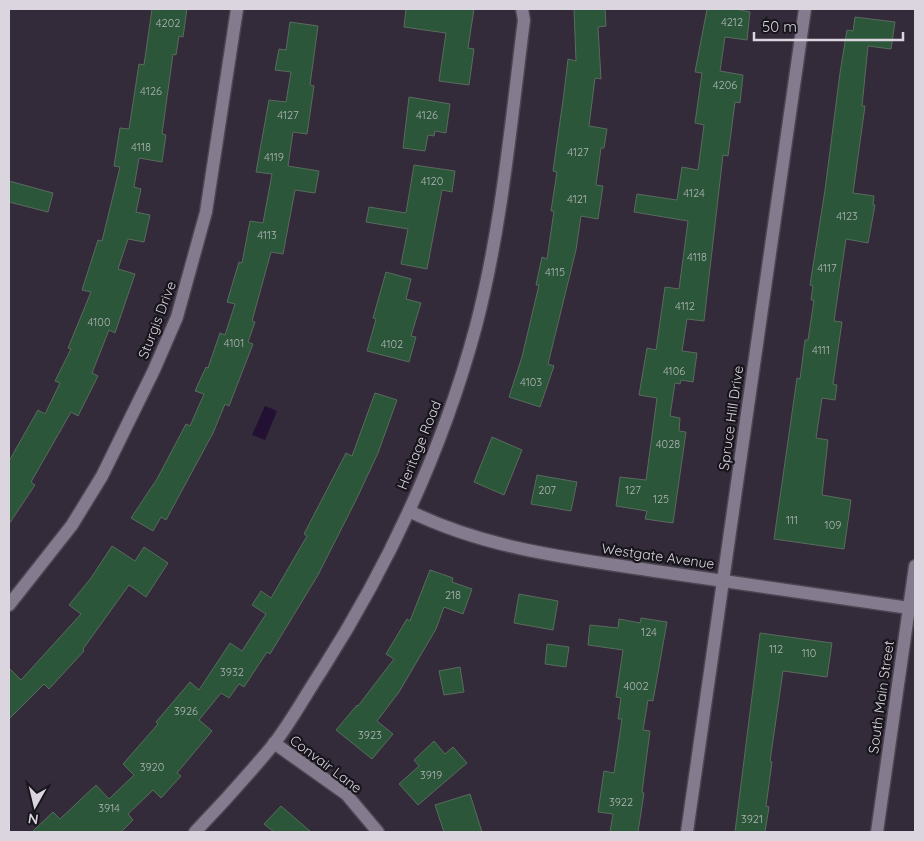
<svg xmlns="http://www.w3.org/2000/svg" width="924" height="841" viewBox="0 0 924 841" font-family="Quicksand,sans-serif">
	<rect width="100%" height="100%" fill="#332a3a"/>
	<polygon fill="#241033" points="265,406 277,411 265,440 252,435"/>
	<g fill="#2c5639" stroke="#596b5e">
		<polygon points="152,9 187,9 183,37 179,36 176,55 173,54 162,134 166,135 162,162 139,158 134,187 141,189 136,212 150,215 144,242 128,239 118,269 135,274 115,333 109,330 92,373 98,376 78,416 71,412 31,482 35,485 9,524 9,461 38,410 45,414 60,383 55,381 71,349 68,348 91,292 82,290 98,240 102,241 120,167 114,166 120,128 129,129 139,64 144,65"/>
		<polygon points="406,9 474,9 468,48 474,49 469,85 439,81 446,33 404,27"/>
		<polygon points="574,9 605,9 606,26 598,27 601,79 595,78 589,126 607,129 604,148 601,148 596,185 603,186 598,219 581,216 576,250 548,364 554,366 540,407 509,397 522,357 539,285 536,285 542,257 547,259 554,211 551,211 557,172 553,171 564,93 568,59 576,61"/>
		<polygon points="707,9 736,9 750,12 747,40 725,37 720,71 743,75 740,103 735,102 728,156 723,155 704,321 687,319 682,351 697,353 693,382 681,380 680,384 675,383 670,416 680,418 679,431 686,432 673,523 645,519 647,511 616,506 620,477 646,480 657,398 639,395 647,348 656,350 665,287 679,289 688,221 634,212 637,194 677,200 682,167 698,170 704,125 695,123 702,73 695,72"/>
		<polygon points="855,17 895,22 891,49 868,46 862,106 865,106 853,193 874,196 873,205 875,205 868,243 846,239 834,321 842,322 833,384 837,385 835,400 822,398 816,438 828,440 822,495 851,500 844,549 774,539 797,378 800,379 805,340 808,340 814,300 811,300 813,286 810,285 825,190 840,73 847,30 853,31"/>
		<polygon points="290,22 318,26 310,85 314,86 307,134 293,132 288,166 319,171 315,193 295,190 283,254 271,252 252,321 255,322 248,342 253,344 229,406 225,404 213,433 166,520 161,517 153,531 131,518 157,479 186,424 190,426 204,394 195,391 206,367 208,368 220,333 225,335 235,304 227,302 239,262 242,263 250,221 263,223 272,174 256,172 269,100 286,102 291,72 275,70 279,49 286,50"/>
		<polygon points="409,97 450,104 446,133 435,131 434,136 428,135 425,151 403,148"/>
		<polygon points="414,165 455,171 452,192 442,190 427,269 401,264 408,229 366,222 369,207 406,213"/>
		<polygon points="9,181 53,193 48,212 9,202"/>
		<polygon points="386,272 411,279 406,299 421,303 411,336 416,337 409,362 367,351 376,319 373,318"/>
		<polygon points="375,393 397,400 378,453 357,498 318,575 270,654 267,652 244,687 239,684 229,698 221,693 199,720 212,731 177,773 181,776 161,798 153,790 128,814 133,820 121,832 32,832 53,812 60,819 96,785 109,799 134,775 123,764 158,724 156,722 190,682 199,690 230,643 242,651 266,614 252,605 261,591 271,598 307,536 304,534 346,453 352,456"/>
		<polygon points="492,437 522,450 504,495 474,482"/>
		<polygon points="537,475 577,482 571,511 531,504"/>
		<polygon points="112,546 135,561 144,547 168,563 146,597 129,585 83,649 84,651 49,689 44,684 9,719 9,668 21,680 81,614 69,605 91,578"/>
		<polygon points="430,570 453,578 452,582 472,589 463,614 444,607 436,629 399,692 377,721 393,734 372,759 336,730 357,705 358,706 394,659 386,654 407,619 410,621"/>
		<polygon points="519,594 558,601 553,630 514,623"/>
		<polygon points="641,618 667,622 653,701 648,700 643,730 650,731 642,792 644,793 638,832 610,832 613,814 598,812 604,771 614,773 622,719 618,719 621,698 616,697 623,650 588,645 590,625 618,628 619,619 640,623"/>
		<polygon points="760,633 832,643 827,677 783,671 770,761 772,762 766,806 769,807 765,832 735,832"/>
		<polygon points="547,644 569,647 566,667 545,664"/>
		<polygon points="460,667 464,692 444,695 439,671"/>
		<polygon points="434,741 445,754 453,747 467,763 418,805 399,784 419,766 414,760"/>
		<polygon points="470,794 482,832 444,832 435,805"/>
		<polygon points="281,806 311,832 274,832 264,824"/>
	</g>
	<g fill="none" stroke-linecap="round" stroke-linejoin="round">
		<g stroke="#4c4552" stroke-width="15">
			<g id="minor">
				<path d="M409,511C489,550 575,559 662,572C744,584 827,596 909,608"/>
				<polyline points="9,605 72,525 102,476 154,370 177,317 206,212 237,9"/>
				<polyline points="274,743 346,794 378,832"/>
				<path d="M195,832C222,804 248,775 273,745C291,722 306,694 322,670C390,563 443,449 476,326C502,226 511,122 524,20L522,9"/>
				<polyline points="687,832 805,9"/>
				<polyline points="877,832 915,566"/>
			</g>
		</g>
		<use href="#minor" stroke="#857b8e" stroke-width="12"/>
	</g>
	<g text-anchor="middle" stroke-width="4.5" stroke-linejoin="round" paint-order="stroke">
		<g font-size="11" fill="#aeb5b6">
			<text x="732" y="26">4212</text>
			<text x="168" y="27">4202</text>
			<text x="725" y="89">4206</text>
			<text x="151" y="95">4126</text>
			<text x="288" y="119">4127</text>
			<text x="427" y="119">4126</text>
			<text x="141" y="151">4118</text>
			<text x="578" y="156">4127</text>
			<text x="274" y="161">4119</text>
			<text x="432" y="185">4120</text>
			<text x="694" y="197">4124</text>
			<text x="577" y="203">4121</text>
			<text x="847" y="220">4123</text>
			<text x="267" y="239">4113</text>
			<text x="697" y="261">4118</text>
			<text x="827" y="272">4117</text>
			<text x="555" y="276">4115</text>
			<text x="685" y="310">4112</text>
			<text x="99" y="326">4100</text>
			<text x="234" y="347">4101</text>
			<text x="392" y="348">4102</text>
			<text x="821" y="354">4111</text>
			<text x="674" y="375">4106</text>
			<text x="531" y="386">4103</text>
			<text x="668" y="448">4028</text>
			<text x="547" y="494">207</text>
			<text x="633" y="494">127</text>
			<text x="661" y="503">125</text>
			<text x="792" y="524">111</text>
			<text x="833" y="529">109</text>
			<text x="453" y="599">218</text>
			<text x="649" y="636">124</text>
			<text x="776" y="653">112</text>
			<text x="809" y="657">110</text>
			<text x="232" y="676">3932</text>
			<text x="636" y="690">4002</text>
			<text x="186" y="715">3926</text>
			<text x="370" y="739">3923</text>
			<text x="152" y="771">3920</text>
			<text x="431" y="779">3919</text>
			<text x="621" y="806">3922</text>
			<text x="109" y="812">3914</text>
			<text x="752" y="823">3921</text>
		</g>
		<g font-size="14" fill="#dad5df" stroke="#18151c">
			<text transform="translate(157 320) rotate(-69)" y="5">Sturgis Drive</text>
			<text transform="translate(731 418) rotate(-82)" y="5">Spruce Hill Drive</text>
			<text transform="translate(419 445) rotate(-68)" y="5">Heritage Road</text>
			<text transform="translate(658 556) rotate(8)" y="5">Westgate Avenue</text>
			<text transform="translate(881 697) rotate(-82)" y="5">South Main Street</text>
			<text transform="translate(326 764) rotate(37)" y="5">Convair Lane</text>
		</g>
	</g>
	<rect width="924" height="841" fill="none" stroke="#dad5df" stroke-width="20"/>
	<g transform="translate(35 806) rotate(188)" stroke="#18151c" stroke-width="4" paint-order="stroke">
	<path d="M0-4L9 19L0 12L-9 19Z" fill="#dad5df"/>
	<text y="-8" font-size="14" font-weight="bold" text-anchor="middle" fill="#dad5df">N</text>
	</g>
	<path d="M754 32v8h149v-8" fill="none" stroke="#dad5df" stroke-width="2.5"/>
	<text x="762" y="32" font-size="15" fill="#dad5df" stroke="#18151c" stroke-width="4" paint-order="stroke">50 m</text>
</svg>
